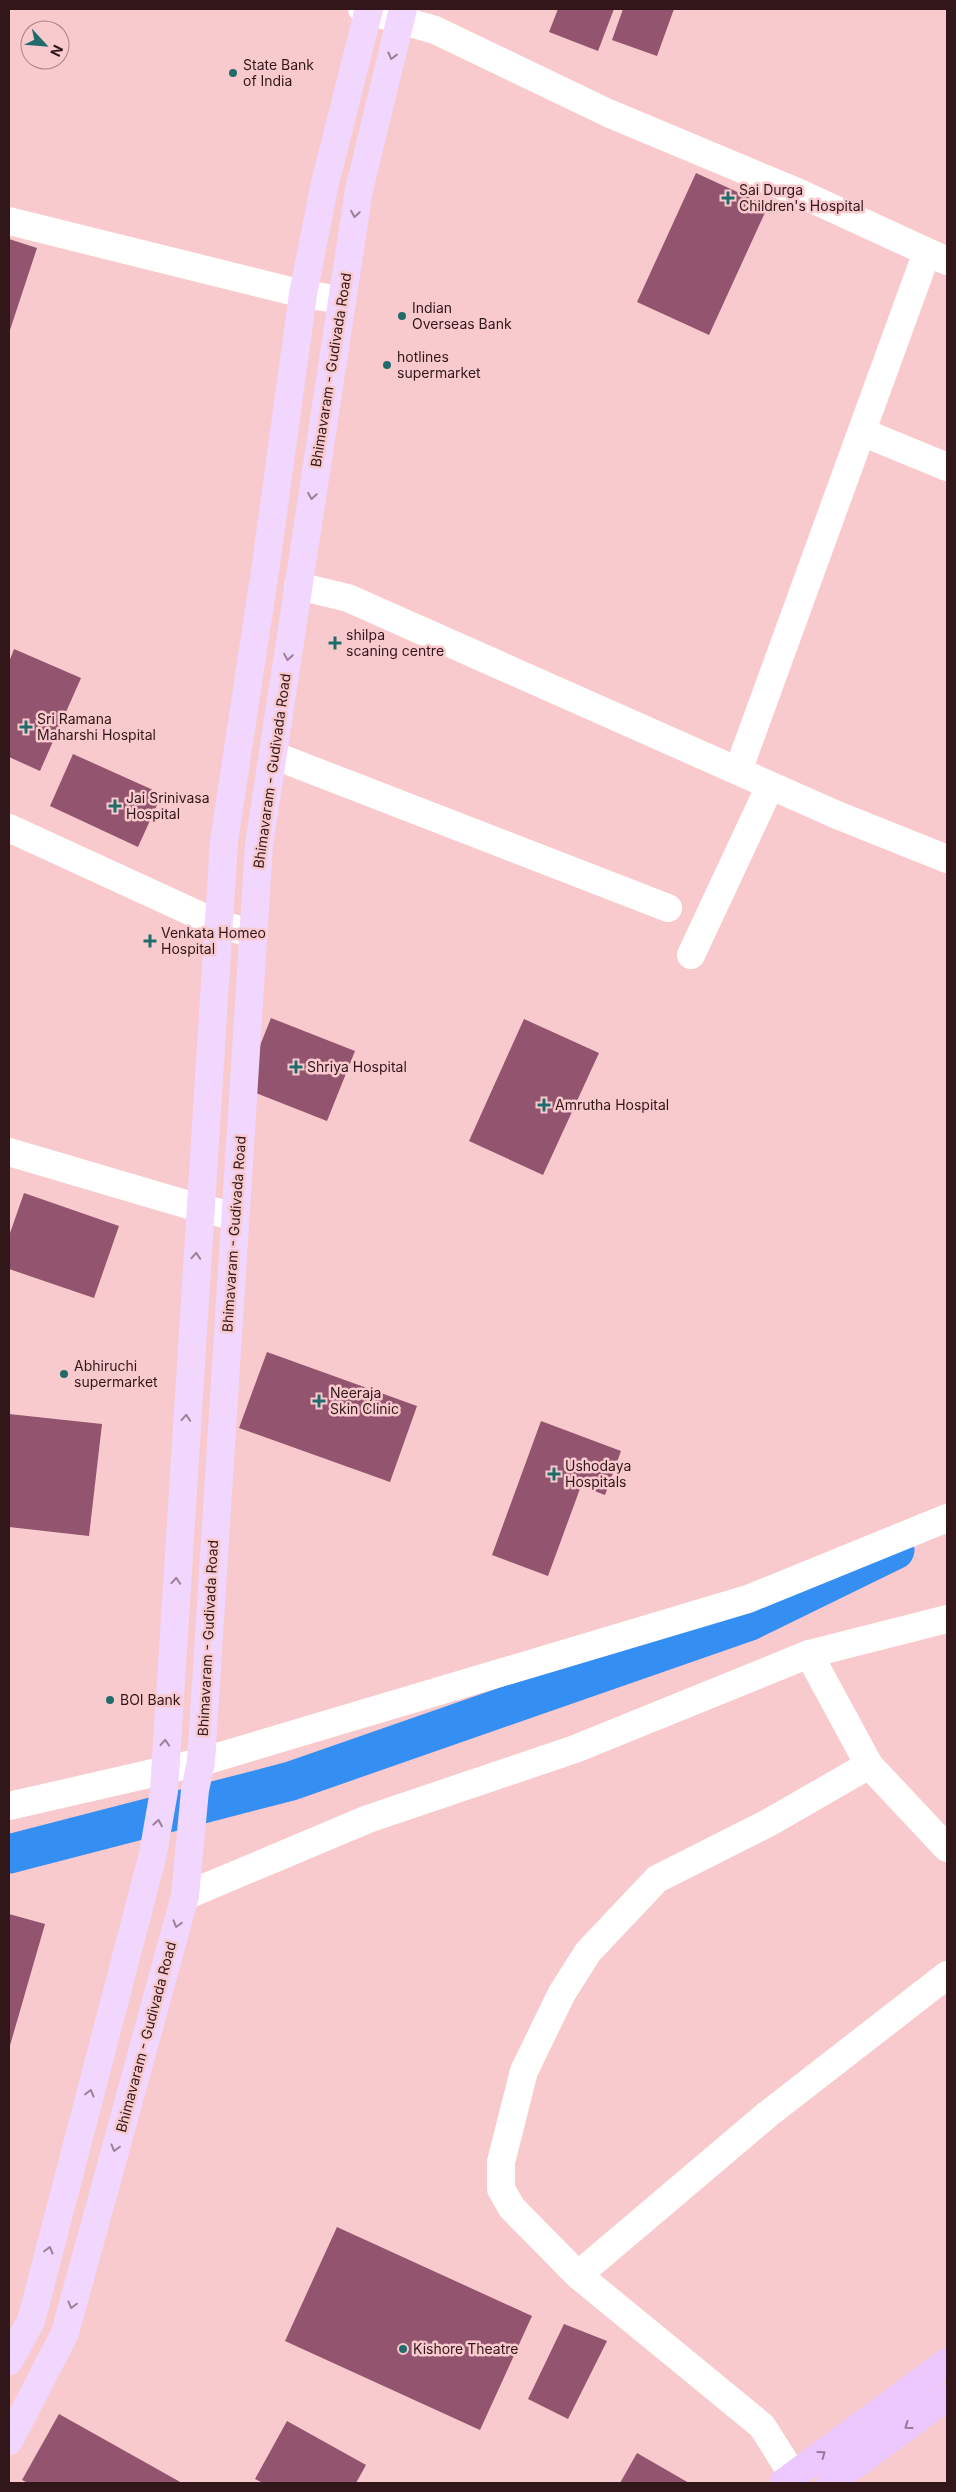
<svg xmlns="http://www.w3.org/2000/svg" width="956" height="2492" viewBox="0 0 956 2492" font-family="Inter,sans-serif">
	<rect width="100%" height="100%" fill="#f8cacd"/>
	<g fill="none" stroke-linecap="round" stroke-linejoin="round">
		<polyline stroke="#358ef1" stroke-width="39" points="9,1854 291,1781 750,1621 895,1550"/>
	</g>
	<g fill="#92546e">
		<polygon points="558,9 614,9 598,51 549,32"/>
		<polygon points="623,9 674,9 657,56 612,40"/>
		<polygon points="696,173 768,206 709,335 637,302"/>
		<polygon points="9,239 37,248 9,333"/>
		<polygon points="14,649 81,678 40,771 9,757 9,662"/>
		<polygon points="73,754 162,794 138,847 50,806"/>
		<polygon points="271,1018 355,1051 327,1121 243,1088"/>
		<polygon points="524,1019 599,1053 543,1175 469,1141"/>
		<polygon points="24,1193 119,1226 94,1298 9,1269 9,1236"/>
		<polygon points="267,1352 417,1406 390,1482 239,1428"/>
		<polygon points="9,1414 102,1424 89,1536 9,1527"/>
		<polygon points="541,1421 621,1451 605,1495 581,1486 548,1576 492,1555"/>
		<polygon points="9,1914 45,1924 9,2049"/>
		<polygon points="337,2227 532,2316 480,2430 285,2341"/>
		<polygon points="564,2324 607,2341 568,2419 528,2399"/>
		<polygon points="59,2414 182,2483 28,2483 22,2480"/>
		<polygon points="287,2421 366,2465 356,2483 263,2483 255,2479"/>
		<polygon points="637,2453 689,2483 620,2483"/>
	</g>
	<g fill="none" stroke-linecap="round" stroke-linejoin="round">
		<g stroke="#fff" stroke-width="28">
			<polyline points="362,9 435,30 608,113 797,192 947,261"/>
			<polyline points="9,221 303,294 342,300"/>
			<polyline points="862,432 947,467"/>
			<polyline points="298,586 348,598 837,815 947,859"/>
			<polyline points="273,755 668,908"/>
			<polyline points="738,771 927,252"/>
			<polyline points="9,828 218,924 254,934"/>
			<polyline points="691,955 770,786"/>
			<polyline points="809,1654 869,1765"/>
			<polyline points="9,1806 201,1762 748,1599 947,1518"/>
			<polyline points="185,1896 368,1819 575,1749 809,1654 947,1619"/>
			<polyline points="578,2275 768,2114 947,1975"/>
			<polyline points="793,2475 762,2426 578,2275 512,2208 501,2189 501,2162 524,2071 562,1993 588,1952 657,1879 768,1823 869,1765 947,1848"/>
		</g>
		<polyline stroke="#fff" stroke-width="28" points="9,1152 199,1208 234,1216"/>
		<g stroke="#f1d6fe" stroke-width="28">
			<polyline points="9,2361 31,2321 153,1854 164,1791 224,841 266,564 303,294 325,183 369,9"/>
			<polyline points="9,2441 65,2333 185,1896 195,1790 201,1762 259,845 359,190 403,9"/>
		</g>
		<g stroke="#ecc8fe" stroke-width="28">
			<polyline points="783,2483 947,2362"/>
			<polyline points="830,2483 947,2397"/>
		</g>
	</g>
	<defs><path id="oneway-chevron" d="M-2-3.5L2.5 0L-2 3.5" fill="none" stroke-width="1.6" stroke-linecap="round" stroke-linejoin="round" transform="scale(1.25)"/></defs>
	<g stroke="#9b8097">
		<use href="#oneway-chevron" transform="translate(392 56) rotate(104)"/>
		<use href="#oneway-chevron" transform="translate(355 214) rotate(99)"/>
		<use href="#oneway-chevron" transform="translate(312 496) rotate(99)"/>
		<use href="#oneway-chevron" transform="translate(288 657) rotate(99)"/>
		<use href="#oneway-chevron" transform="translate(196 1256) rotate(-86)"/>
		<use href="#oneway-chevron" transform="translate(186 1418) rotate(-86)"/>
		<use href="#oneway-chevron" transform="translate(176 1581) rotate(-86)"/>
		<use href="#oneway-chevron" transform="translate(165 1743) rotate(-86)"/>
		<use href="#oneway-chevron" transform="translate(158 1823) rotate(-80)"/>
		<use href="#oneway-chevron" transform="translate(177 1924) rotate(106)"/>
		<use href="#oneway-chevron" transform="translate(90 2093) rotate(-75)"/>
		<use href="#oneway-chevron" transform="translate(115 2148) rotate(105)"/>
		<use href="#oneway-chevron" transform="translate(49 2250) rotate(-75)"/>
		<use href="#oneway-chevron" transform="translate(72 2305) rotate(105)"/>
	</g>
	<g stroke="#987897">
		<use href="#oneway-chevron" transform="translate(908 2426) rotate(144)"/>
		<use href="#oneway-chevron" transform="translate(822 2454) rotate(-36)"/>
	</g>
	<g fill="#206c6b" stroke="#f8cacd" stroke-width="2">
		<circle cx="233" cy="73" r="5"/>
		<path d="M725.5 190.5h5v5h5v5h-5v5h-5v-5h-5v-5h5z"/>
		<circle cx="402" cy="316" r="5"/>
		<circle cx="387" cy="365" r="5"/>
		<path d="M332.5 635.5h5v5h5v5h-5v5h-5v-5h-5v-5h5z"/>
		<path d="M23.5 719.5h5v5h5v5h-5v5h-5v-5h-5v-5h5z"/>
		<path d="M112.5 798.5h5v5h5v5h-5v5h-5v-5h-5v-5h5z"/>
		<path d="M147.5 933.5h5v5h5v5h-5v5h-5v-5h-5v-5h5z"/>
		<path d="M293.5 1059.5h5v5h5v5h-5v5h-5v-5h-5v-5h5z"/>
		<path d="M541.5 1097.5h5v5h5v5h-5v5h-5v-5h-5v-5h5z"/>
		<circle cx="64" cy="1374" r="5"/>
		<path d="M316.5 1393.5h5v5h5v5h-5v5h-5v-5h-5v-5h5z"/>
		<path d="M551.5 1466.5h5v5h5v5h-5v5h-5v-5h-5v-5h5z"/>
		<circle cx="110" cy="1700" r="5"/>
		<circle cx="403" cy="2349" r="5"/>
	</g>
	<g text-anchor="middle" stroke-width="5" stroke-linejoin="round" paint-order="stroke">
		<g font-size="14" fill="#32171a" stroke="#f8cacd" text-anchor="start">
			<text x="243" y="70">State Bank<tspan x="243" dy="16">of India</tspan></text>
			<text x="739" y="195">Sai Durga<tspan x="739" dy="16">Children's Hospital</tspan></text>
			<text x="412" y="313">Indian<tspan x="412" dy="16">Overseas Bank</tspan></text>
			<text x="397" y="362">hotlines<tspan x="397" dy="16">supermarket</tspan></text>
			<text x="346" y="640">shilpa<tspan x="346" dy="16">scaning centre</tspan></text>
			<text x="37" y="724">Sri Ramana<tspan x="37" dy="16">Maharshi Hospital</tspan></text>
			<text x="126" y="803">Jai Srinivasa<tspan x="126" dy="16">Hospital</tspan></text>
			<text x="161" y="938">Venkata Homeo<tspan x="161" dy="16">Hospital</tspan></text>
			<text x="307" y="1072">Shriya Hospital</text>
			<text x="555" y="1110">Amrutha Hospital</text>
			<text x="74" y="1371">Abhiruchi<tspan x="74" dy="16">supermarket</tspan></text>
			<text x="330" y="1398">Neeraja<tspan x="330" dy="16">Skin Clinic</tspan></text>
			<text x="565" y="1471">Ushodaya<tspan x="565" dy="16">Hospitals</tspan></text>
			<text x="120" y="1705">BOI Bank</text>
			<text x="413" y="2354">Kishore Theatre</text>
		</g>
		<g font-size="14" fill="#32171a" stroke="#f8cacd">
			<text transform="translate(331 370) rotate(-81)" y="5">Bhimavaram - Gudivada Road</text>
			<text transform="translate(272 771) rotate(-82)" y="5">Bhimavaram - Gudivada Road</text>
			<text transform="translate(234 1234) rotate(-86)" y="5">Bhimavaram - Gudivada Road</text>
			<text transform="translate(208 1638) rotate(-87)" y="5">Bhimavaram - Gudivada Road</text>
			<text transform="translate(146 2037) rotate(-75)" y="5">Bhimavaram - Gudivada Road</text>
		</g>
	</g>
	<rect width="956" height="2492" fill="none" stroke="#32171a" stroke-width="20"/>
	<g transform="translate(45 45) rotate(116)"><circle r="24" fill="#f8cacd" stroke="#a98285"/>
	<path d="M0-4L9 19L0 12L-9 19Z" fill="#206c6b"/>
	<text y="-8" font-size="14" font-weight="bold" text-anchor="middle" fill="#32171a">N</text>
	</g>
</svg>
